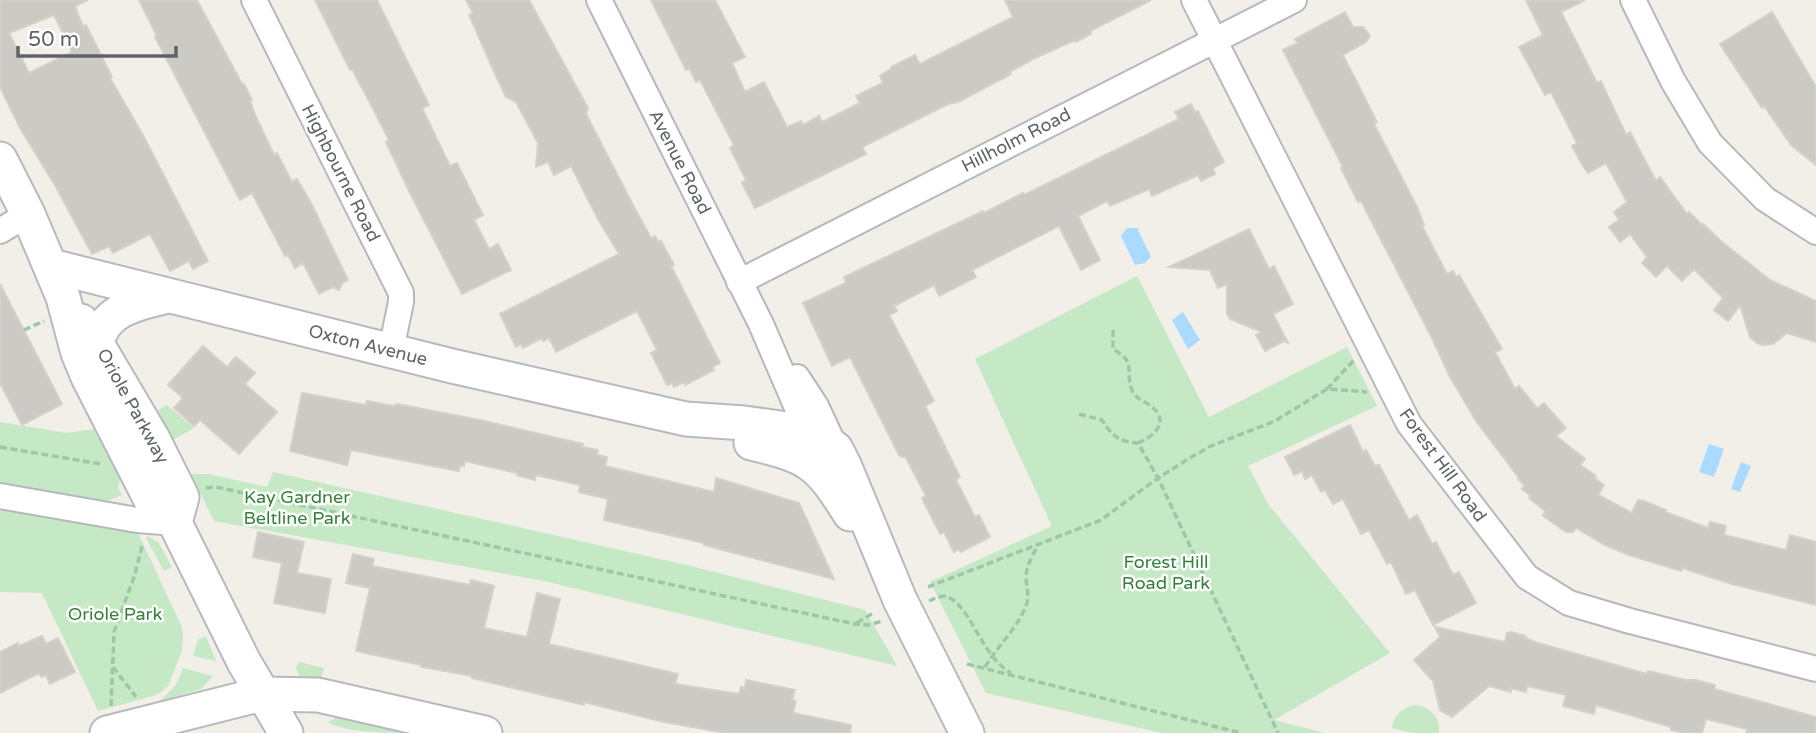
<svg xmlns="http://www.w3.org/2000/svg" width="1816" height="733" viewBox="0 0 1816 733" font-family="'Varela Round',sans-serif">
	<rect width="100%" height="100%" fill="#f1efe8"/>
	<g fill="#c5e8c5">
		<polygon points="1137,276 1209,417 1347,347 1377,406 1248,466 1268,504 1390,653 1274,720 1325,733 1162,733 986,693 930,582 1052,526 975,359"/>
		<polygon points="167,405 194,428 173,440 158,410"/>
		<polygon points="0,422 67,433 94,429 120,479 118,488 122,495 107,501 0,483"/>
		<polygon points="273,472 691,566 865,610 897,666 544,581 214,521 191,474 207,474 267,487"/>
		<polygon points="0,509 138,533 181,625 183,634 182,651 168,686 161,692 153,696 98,711 42,593 0,592"/>
		<polygon points="148,536 159,543 172,567 164,571 146,538"/>
		<polygon points="206,636 216,661 193,656 198,640"/>
		<polygon points="299,662 324,668 320,682 300,677 296,668"/>
		<polygon points="183,668 213,676 201,689 160,701 176,685"/>
		<path d="M1414,705C1429,706 1441,717 1439,733H1412L1392,728C1394,715 1401,709 1414,705Z"/>
		<path d="M338,717H344L416,733C392,733 345,733 328,722Z"/>
	</g>
	<g fill="#aadaff">
		<polygon points="1127,228 1137,228 1151,257 1145,263 1135,265 1121,236"/>
		<polygon points="1183,312 1200,340 1188,349 1172,320"/>
		<polygon points="1709,444 1724,449 1714,477 1699,472"/>
		<polygon points="1741,462 1751,466 1740,492 1731,489"/>
	</g>
	<g fill="#cccac5" stroke="#d6d1c6" stroke-width="2" fill-rule="evenodd">
		<path d="M0,0H88L75,6L83,27L86,25L112,77L110,78L144,137L208,261L193,269L189,261L170,271L150,234L113,253L109,246L92,254L56,187L20,128L0,87ZM54,15L72,52L29,73L9,33Z"/>
		<polygon points="139,0 197,0 242,84 244,84 252,100 250,101 256,117 274,155 277,153 292,182 297,179 311,203 348,280 343,282 339,290 333,287 319,294 303,263 295,268 288,255 285,256 252,193 240,200 155,37 157,36"/>
		<polygon points="315,0 377,0 429,105 422,108 450,166 457,163 483,215 474,220 489,249 498,244 511,270 462,294 408,189 386,142 389,140 368,99 352,69 350,70"/>
		<polygon points="466,0 529,0 583,99 588,108 586,114 633,205 651,238 655,236 658,242 661,241 674,265 671,266 720,363 712,367 714,370 685,385 684,382 674,387 672,383 667,385 651,353 657,350 637,311 556,352 549,338 543,341 542,338 523,348 521,344 516,347 500,314 619,254 598,219 571,166 554,175 548,162 536,167 538,143 516,102 506,97 496,76 469,15 473,13"/>
		<polygon points="651,0 715,0 745,57 732,63 745,92 764,82 787,127 801,121 803,125 819,116 822,122 860,103 856,96 883,83 880,76 891,69 891,67 915,55 920,64 1013,17 1005,0 1151,0 1090,31 1091,34 1076,42 1075,40 1033,59 1010,72 1011,74 958,102 948,104 862,147 866,154 755,208 742,183 746,180 730,148 734,145 700,80 696,82 689,68 686,70"/>
		<polygon points="1526,0 1585,0 1561,12 1597,83 1601,81 1626,135 1630,132 1656,181 1660,177 1687,214 1689,212 1702,225 1703,224 1722,242 1770,280 1816,301 1816,342 1787,333 1773,344 1763,345 1757,343 1750,337 1740,305 1728,321 1714,310 1723,298 1694,269 1682,281 1667,266 1656,277 1642,263 1647,257 1630,234 1620,242 1609,227 1619,220 1614,212 1627,202 1606,163 1588,173 1583,166 1572,146 1577,143 1551,92 1545,95 1519,47 1543,35"/>
		<polygon points="1345,12 1353,27 1363,27 1370,36 1366,42 1343,55 1377,122 1374,124 1416,205 1424,225 1422,226 1447,274 1453,271 1456,277 1459,275 1502,349 1495,352 1515,389 1519,386 1537,408 1544,403 1566,428 1556,436 1585,459 1580,465 1596,476 1594,478 1604,485 1598,495 1632,513 1638,500 1644,501 1666,510 1665,512 1708,528 1710,522 1726,526 1724,535 1786,550 1790,535 1816,542 1816,605 1732,584 1682,568 1681,571 1629,555 1605,545 1576,528 1573,532 1566,532 1543,516 1545,511 1529,498 1531,496 1522,489 1525,486 1518,479 1519,478 1476,421 1449,375 1433,340 1361,201 1358,202 1341,168 1343,167 1283,50 1298,43 1295,39"/>
		<polygon points="1772,12 1816,87 1816,165 1792,146 1764,106 1762,108 1720,44"/>
		<polygon points="1191,104 1195,112 1198,111 1224,162 1213,168 1215,174 1201,181 1198,175 1152,196 1149,189 1110,206 1107,201 1078,216 1100,260 1081,270 1059,226 972,270 976,277 939,296 934,285 894,306 897,311 889,315 934,401 925,406 960,477 956,480 975,517 979,515 990,537 961,552 959,549 954,552 944,532 940,534 922,498 926,496 905,456 902,457 899,455 850,357 832,366 803,303 846,283 844,277 983,211 984,213 1023,193 1024,195 1179,119 1175,112"/>
		<polygon points="1249,229 1269,269 1274,266 1293,304 1273,314 1288,343 1284,341 1265,351 1256,335 1262,332 1230,319 1227,314 1227,284 1218,288 1210,270 1169,267"/>
		<polygon points="0,284 62,404 22,425 0,383"/>
		<polygon points="203,346 227,367 236,357 255,373 245,384 277,412 239,454 200,420 194,426 174,408 183,398 168,385"/>
		<polygon points="302,393 366,405 367,401 394,406 397,404 480,420 583,444 582,447 598,450 597,455 607,457 605,466 714,492 716,478 799,503 834,579 704,545 704,543 604,520 608,499 579,492 580,485 536,475 535,480 517,475 517,473 465,461 464,466 460,465 459,471 351,450 347,465 290,451"/>
		<polygon points="1350,425 1363,452 1366,450 1375,466 1379,465 1409,520 1417,515 1432,544 1436,542 1453,575 1459,572 1476,603 1433,625 1415,590 1406,594 1391,562 1387,564 1369,530 1361,534 1343,499 1333,504 1325,490 1321,492 1312,475 1305,479 1302,471 1294,475 1285,457"/>
		<polygon points="258,532 304,542 297,573 331,579 325,613 274,603 282,563 253,557"/>
		<polygon points="353,554 374,559 372,566 470,585 471,580 494,586 484,628 527,637 537,593 560,599 549,644 678,674 675,684 739,694 741,687 745,688 746,680 795,690 792,700 796,701 793,713 851,725 850,733 726,733 664,722 584,702 584,705 472,678 473,676 421,667 421,665 356,651 370,588 346,583"/>
		<polygon points="1435,627 1505,642 1507,633 1511,632 1526,636 1525,638 1538,643 1647,674 1648,671 1686,680 1696,680 1715,685 1714,689 1816,717 1816,733 1746,733 1747,729 1706,719 1702,733 1684,733 1671,730 1671,727 1596,705 1594,714 1563,706 1566,695 1527,686 1526,692 1511,688 1511,692 1489,686 1452,717 1440,710 1433,681 1414,660 1440,637"/>
		<polygon points="42,636 46,644 58,638 75,672 50,684 46,675 41,677 39,673 0,693 0,652 18,643 19,646"/>
	</g>
	<g fill="none" stroke-linecap="round" stroke-linejoin="round">
		<g stroke="#b5b8bc" stroke-width="28">
			<g id="street">
				<polyline points="254,0 401,293 401,302 391,350"/>
				<polyline points="599,0 761,324 813,445"/>
				<polyline points="1194,0 1409,424 1527,577 1569,603 1630,621 1816,669"/>
				<polyline points="1633,0 1673,81 1710,143 1765,199 1816,232"/>
				<polyline points="0,231 28,214"/>
				<polyline points="739,282 1294,0"/>
				<polyline points="797,377 816,406 836,449"/>
				<polyline points="0,496 137,520 175,523"/>
			</g>
		</g>
		<g stroke="#b6babf" stroke-width="37">
			<g id="secondary">
				<polyline points="0,159 28,214 63,297 78,353 88,377 155,508 175,523 244,662 286,733"/>
				<polyline points="51,266 452,366 686,419 744,423 794,430 821,438 836,449 845,467 900,600 967,733"/>
				<polyline points="81,321 97,344 153,439 182,497 175,523"/>
				<path d="M97,344C103,309 139,303 168,296"/>
				<path d="M751,443C810,457 817,462 850,514"/>
				<polyline points="107,733 262,694 318,695 485,733"/>
			</g>
		</g>
		<g stroke="#9cc7a9" stroke-width="3.5" stroke-dasharray="7 3.5" stroke-linecap="butt">
			<polyline points="24,330 44,321"/>
			<path d="M1113,330V349C1137,364 1125,366 1131,387C1133,398 1143,400 1151,406C1171,422 1154,436 1138,443"/>
			<polyline points="1327,389 1354,360"/>
			<path d="M1079,414L1102,420C1112,436 1119,442 1138,443L1158,478L1278,733"/>
			<polyline points="0,447 101,464"/>
			<polyline points="206,488 216,487 855,624 868,625 883,621"/>
			<polyline points="928,587 1101,520 1158,478 1193,456 1211,446 1275,421 1327,389 1367,392"/>
			<path d="M929,601C935,598 943,594 950,598C972,610 983,658 1011,673"/>
			<polyline points="857,623 873,613"/>
			<polyline points="967,664 1241,733"/>
			<polyline points="113,667 136,697"/>
			<path d="M985,667C998,645 1019,627 1027,603C1029,593 1026,585 1026,576C1027,564 1033,555 1038,545"/>
			<polyline points="111,706 114,632 134,577 143,543"/>
		</g>
		<use href="#street" stroke="#fff" stroke-width="24"/>
		<use href="#secondary" stroke="#fff" stroke-width="33"/>
	</g>
	<g text-anchor="middle" stroke-width="5" stroke-linejoin="round" paint-order="stroke">
		<g font-size="18" fill="#5f6368" stroke="#fff">
			<text transform="translate(1016 140) rotate(-27)" y="6">Hillholm Road</text>
			<text transform="translate(680 162) rotate(63)" y="6">Avenue Road</text>
			<text transform="translate(341 173) rotate(63)" y="6">Highbourne Road</text>
			<text transform="translate(368 345) rotate(14)" y="6">Oxton Avenue</text>
			<text transform="translate(133 406) rotate(61)" y="6">Oriole Parkway</text>
			<text transform="translate(1443 465) rotate(54)" y="6">Forest Hill Road</text>
		</g>
		<g font-size="18" fill="#348238" stroke="#fff">
			<text x="297" y="503">Kay Gardner<tspan x="297" dy="21">Beltline Park</tspan></text>
			<text x="1166" y="568">Forest Hill<tspan x="1166" dy="21">Road Park</tspan></text>
			<text x="115" y="620">Oriole Park</text>
		</g>
	</g>
	<path d="M18 46v10h158v-10" fill="none" stroke="#5f6368" stroke-width="3.5"/>
	<text x="28" y="46" font-size="21" fill="#5f6368" stroke="#ffffff" stroke-width="5" paint-order="stroke">50 m</text>
</svg>
